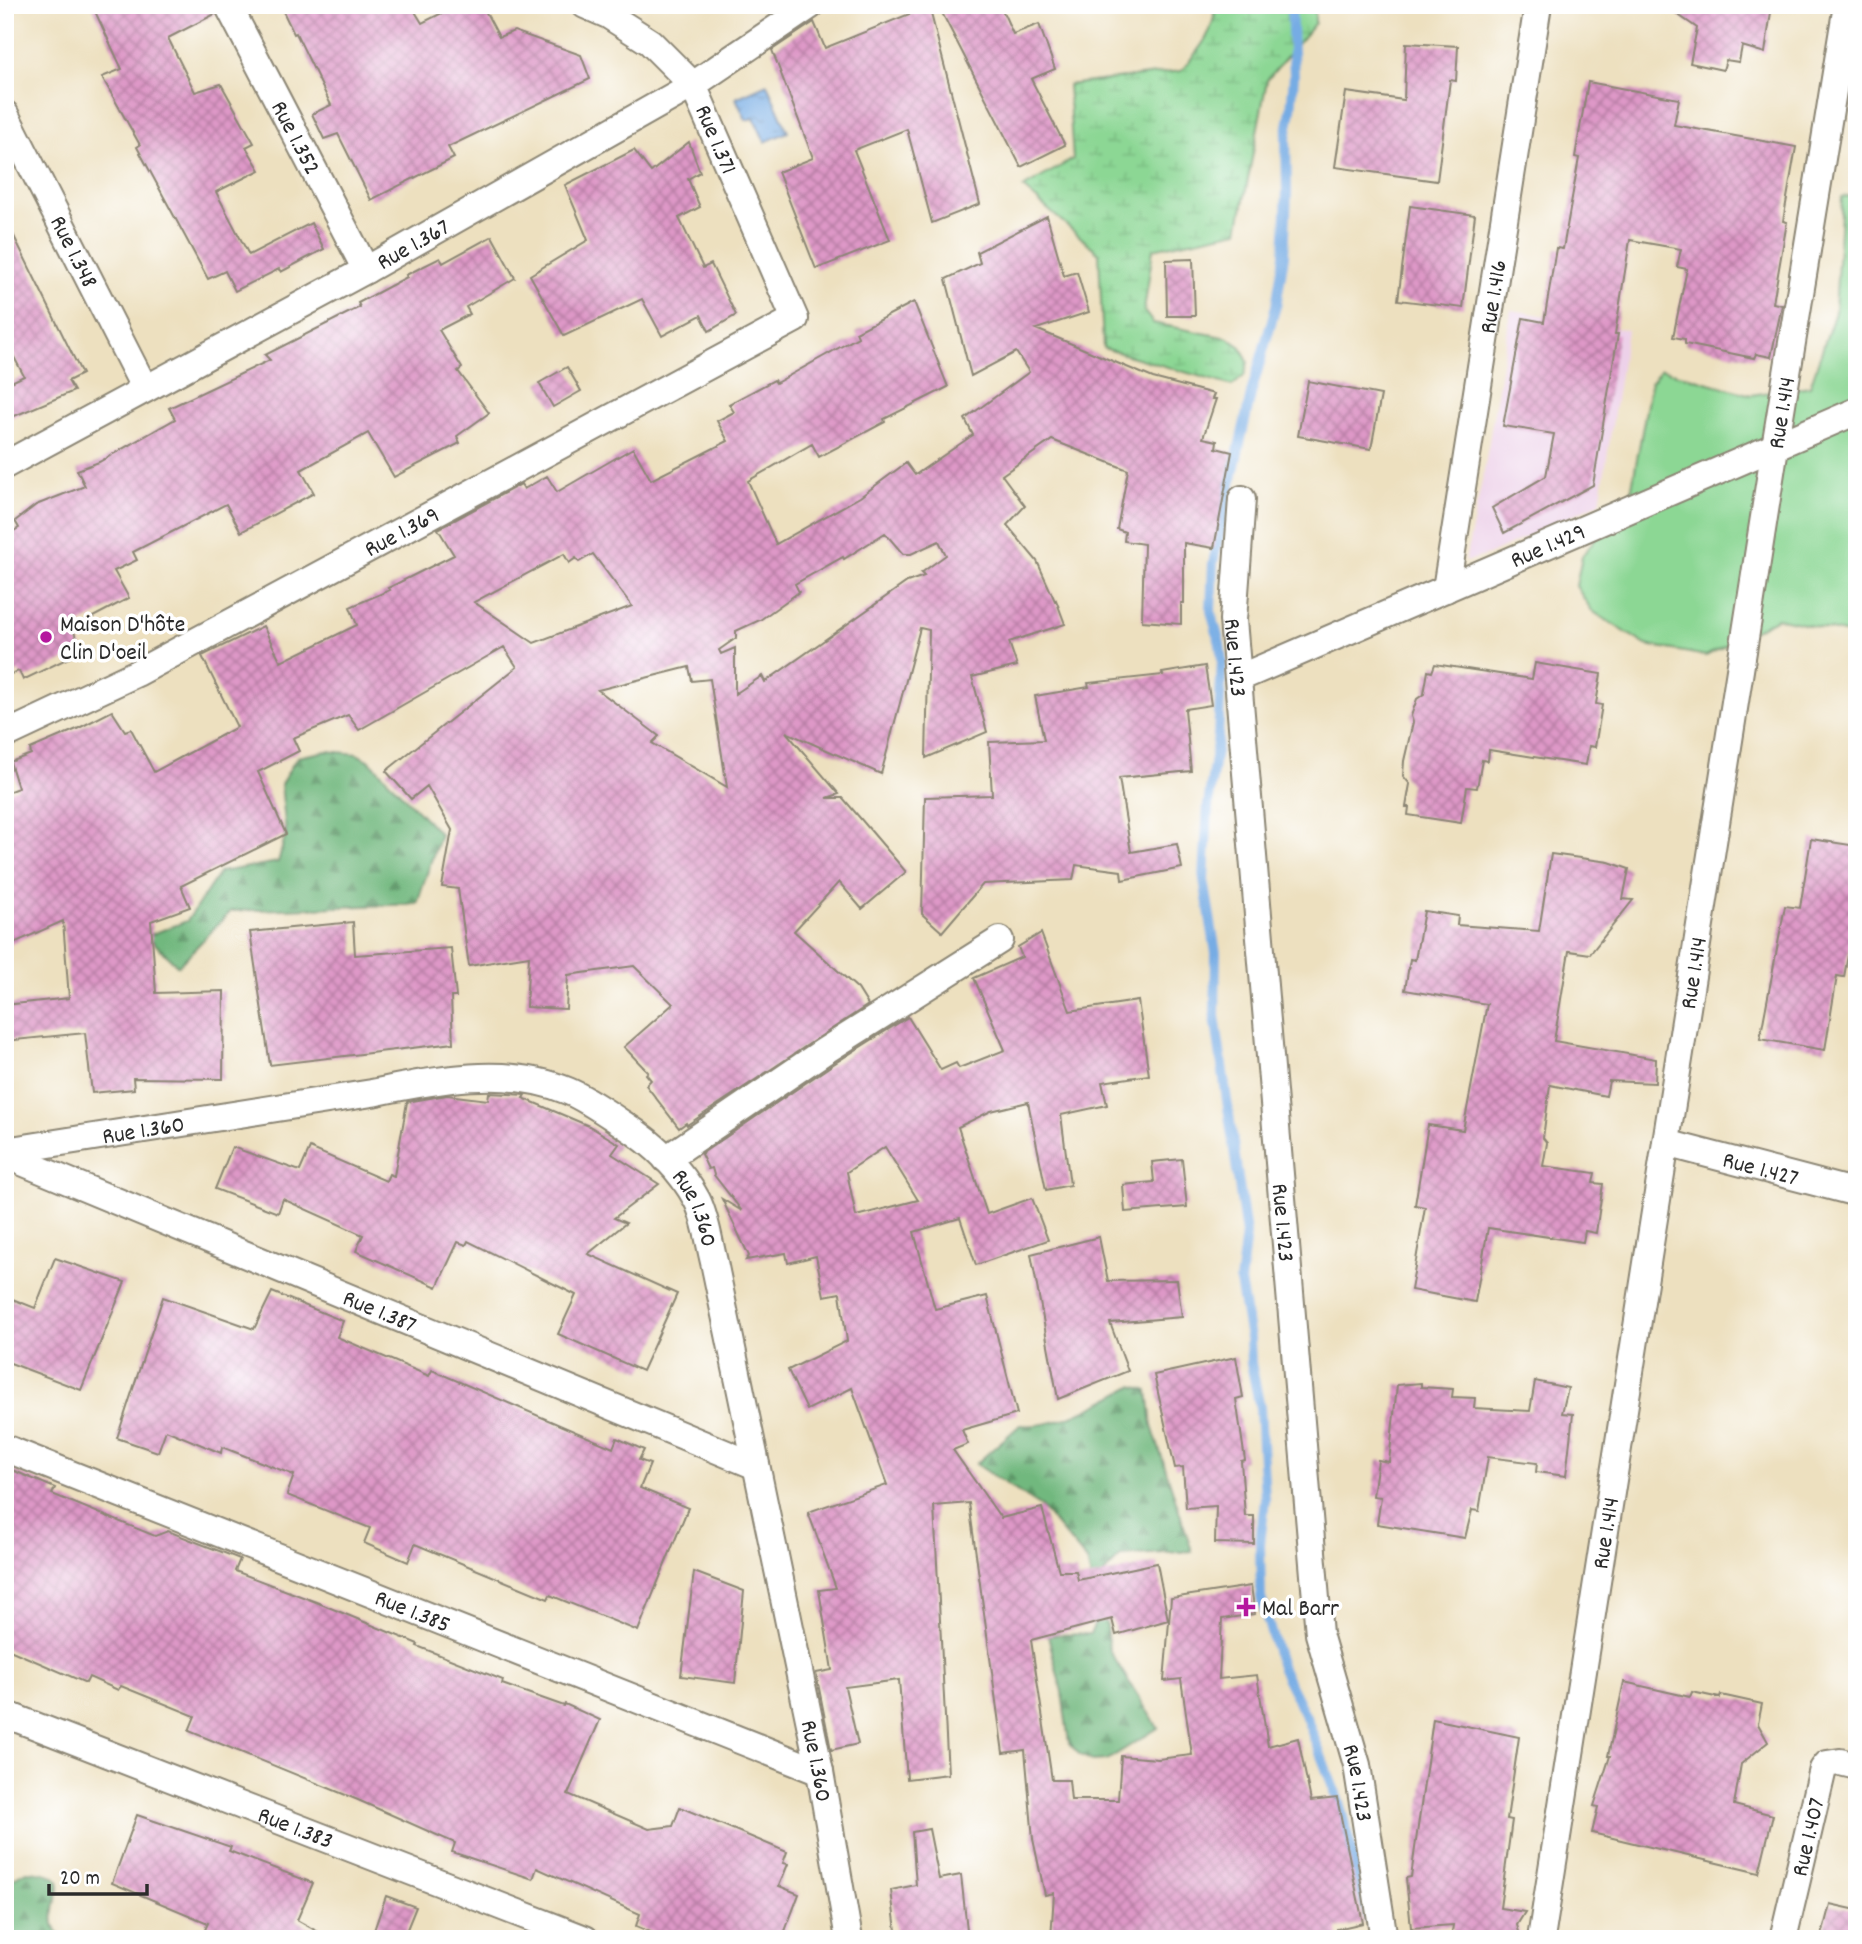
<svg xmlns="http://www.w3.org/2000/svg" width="1862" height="1944" viewBox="0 0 1862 1944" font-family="Dekko,sans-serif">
	<defs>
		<pattern id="forest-firs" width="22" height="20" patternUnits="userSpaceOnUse" patternTransform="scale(1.75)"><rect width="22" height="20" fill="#71b87e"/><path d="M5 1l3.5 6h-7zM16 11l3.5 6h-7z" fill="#5d9667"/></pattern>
		<pattern id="wetland-marsh" width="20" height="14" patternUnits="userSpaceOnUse" patternTransform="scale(1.75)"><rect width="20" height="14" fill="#8cd794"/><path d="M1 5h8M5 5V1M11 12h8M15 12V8" fill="none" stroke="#79b980"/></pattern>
		<pattern id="water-ripples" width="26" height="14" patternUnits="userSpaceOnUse" patternTransform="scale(1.75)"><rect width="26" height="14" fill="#76ace4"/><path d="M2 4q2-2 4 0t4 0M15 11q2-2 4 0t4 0" fill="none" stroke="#618cb9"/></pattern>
		<pattern id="building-cross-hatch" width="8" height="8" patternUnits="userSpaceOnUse" patternTransform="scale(1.75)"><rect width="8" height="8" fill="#de98c7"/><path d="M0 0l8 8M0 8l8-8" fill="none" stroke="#b47ca2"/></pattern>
	</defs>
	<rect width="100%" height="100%" fill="#fff"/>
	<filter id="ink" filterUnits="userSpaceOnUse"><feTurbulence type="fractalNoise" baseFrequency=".0143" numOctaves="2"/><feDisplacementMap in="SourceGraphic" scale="14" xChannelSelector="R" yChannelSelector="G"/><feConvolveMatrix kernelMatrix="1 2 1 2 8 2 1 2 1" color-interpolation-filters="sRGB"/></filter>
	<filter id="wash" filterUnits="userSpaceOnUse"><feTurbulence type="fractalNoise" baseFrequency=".00686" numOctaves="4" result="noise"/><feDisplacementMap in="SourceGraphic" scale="28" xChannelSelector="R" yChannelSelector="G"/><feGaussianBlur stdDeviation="1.57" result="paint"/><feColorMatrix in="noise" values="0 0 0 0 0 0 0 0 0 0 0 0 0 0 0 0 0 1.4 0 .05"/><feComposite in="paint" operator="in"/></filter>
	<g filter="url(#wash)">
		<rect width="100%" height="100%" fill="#ede0bf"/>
		<polygon fill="#edd1e9" points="1511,310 1627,330 1600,502 1488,555 1465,562 1484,472"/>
		<polygon fill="#8cd794" stroke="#5c8160" stroke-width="2" points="1857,195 1857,636 1777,618 1706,656 1646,645 1592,611 1576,586 1582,556 1631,492 1651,382 1661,369 1751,395 1810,386 1835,312 1842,197"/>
		<g fill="url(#forest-firs)" stroke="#4e7254" stroke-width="2">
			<polygon points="327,751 357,754 370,761 440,834 417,904 231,911 178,966 147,936 187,921 220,872 278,862 286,834 281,784 297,757"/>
			<path d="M1133,1386L1148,1391L1152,1426L1192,1551L1121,1556L1103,1575L1101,1589L1109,1650L1158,1728L1107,1760L1092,1761L1079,1754L1069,1743L1062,1692L1048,1635L1090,1634L1097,1620V1606L1087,1561L1042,1508L976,1464L1020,1425C1059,1429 1099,1403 1133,1386Z"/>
			<path d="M26,1871C82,1873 48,1896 54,1924C55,1928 59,1934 61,1939H5V1883Z"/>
		</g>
		<path fill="url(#wetland-marsh)" stroke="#5c8160" stroke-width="2" d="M1214,5H1315V23L1267,80L1238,231L1153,249L1144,311L1153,323L1228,338L1241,347L1248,362L1244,376L1232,386L1103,348L1099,253L1023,188L1073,159L1068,85L1181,71C1197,52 1217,31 1214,5Z"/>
		<polygon fill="url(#water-ripples)" stroke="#506c88" stroke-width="2" points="767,84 788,132 765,142 754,118 746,120 736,98"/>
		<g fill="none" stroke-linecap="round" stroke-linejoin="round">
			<polyline stroke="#76ace4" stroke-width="10" points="1291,5 1294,76 1291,110 1286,138 1287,192 1284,256 1276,306 1252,390 1213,563 1211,611 1220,644 1222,660 1218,736 1208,806 1204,880 1216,953 1215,1016 1246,1234 1240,1282 1250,1338 1251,1363 1260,1408 1265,1499 1260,1544 1261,1598 1281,1667 1306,1717 1339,1802 1370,1921"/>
		</g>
		<g id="blocks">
			<g fill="url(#building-cross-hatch)" fill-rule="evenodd">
				<polygon points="92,5 212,5 215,14 168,38 195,92 221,84 254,143 246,147 260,170 216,192 249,255 311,223 324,249 281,272 279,269 235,291 225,271 208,279 137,147 140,145 102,77 122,69"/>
				<polygon points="280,5 411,5 422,23 458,5 482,5 499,37 514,31 581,55 590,79 448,147 454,158 371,200 338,134 324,139 312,114 331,105 296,33 294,34"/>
				<polygon points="938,5 1000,5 1013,34 1039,24 1055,69 1031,79 1065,145 1021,167"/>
				<polygon points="1664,5 1772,5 1765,53 1742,46 1739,62 1726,60 1723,70 1690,63 1697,28"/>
				<polygon points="929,6 980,204 932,223 907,129 854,150 890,240 816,269 778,172 813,158 772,50 814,22 825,48"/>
				<polygon points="1406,43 1458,46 1456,81 1450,80 1437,181 1335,167 1346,92 1404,100"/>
				<polygon points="1588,82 1679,99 1674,125 1796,147 1783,221 1787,222 1773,303 1782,305 1771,357 1756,354 1754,358 1685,344 1685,339 1673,337 1687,269 1677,267 1681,249 1630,240 1615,334 1618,334 1593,485 1504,533 1492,508 1546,476 1554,434 1503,426 1523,318 1544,322 1556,248 1563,249 1579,158 1575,157"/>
				<polygon points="689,142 700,172 688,179 700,207 679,218 703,268 711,264 736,315 709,331 701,315 662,336 642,299 564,336 530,275 588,240 565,185 634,150 651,172"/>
				<polygon points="1410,206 1475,215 1463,308 1398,300"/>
				<path d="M1047,216L1064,276L1077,272L1089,312L1036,329L1153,378L1214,394L1212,399H1216L1203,438L1217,441L1216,448L1232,452L1214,548L1184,543V603H1181V624L1142,621L1144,544L1124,541L1125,532L1117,529L1128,470L1052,440L1002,475L1025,506L1007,525L1037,561L1055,601L1056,600L1065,624L1009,642L1017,666L972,677L987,732L926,758L929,630L920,628L881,774L786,732L839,794L827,798H843L906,872L862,909L839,882L794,931L858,989L868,1005L687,1125L686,1123L679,1128L646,1085L651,1080L646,1074L648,1072L624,1047L673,1004L634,966L568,975L566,1009L526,1007L529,956L469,966L458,889L442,887L452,830L427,786L411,799L386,771L517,667L504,647L359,730L348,715L293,738L299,751L258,772L286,834L181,886L190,907L151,921L156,993L224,991L223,1079L133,1078L134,1089L92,1093L85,1033L5,1041V1005L69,998L63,921L5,947V793L18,788L10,762L31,754L30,749L77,729L112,711L125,731L131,729L154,772L237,727L202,656L263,626L281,662L357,625L350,607L390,590L388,588L454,555L438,529L521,484L524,489L547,476L557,492L633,448L651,480L728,441L717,421L734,412L729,404L774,380L776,383L858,337L856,332L914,302L948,387L884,419L885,422L819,457L812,444L748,481L776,544L860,497L906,463L915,475L973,435L965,419L1029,372L1016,352L971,376L946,279L980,263L977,252ZM885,533L903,554H911L939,541L946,555L921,573L924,576L907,582L765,682L762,676L735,694V648L721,654L719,650L736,638V631L760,620L799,592L795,584L843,557L844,559ZM564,554L569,563L576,558L579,562L593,554L632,606L534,643L474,602ZM689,667L692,681L710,679L727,787L652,743L659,736L598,690Z"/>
				<polygon points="5,218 82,374 68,381 74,391 5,420 5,385 24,376 5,340"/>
				<polygon points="492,236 515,278 466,307 470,314 439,330 462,368 458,371 489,413 457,436 460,443 394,477 368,433 301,470 314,493 241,532 226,504 133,552 137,560 114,571 129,598 72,628 83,651 23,680 19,671 5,676 5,536 19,528 15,521 36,505 85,486 77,470 99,462 175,419 169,408 270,360 265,355 360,307 358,303 407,277 406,275 440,258 443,263"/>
				<polygon points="1193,259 1195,316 1167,316 1166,260"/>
				<polygon points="567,367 581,391 553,407 539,383"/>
				<polygon points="1308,381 1381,395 1371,449 1298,436"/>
				<polygon points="1535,663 1601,674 1596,704 1602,705 1595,747 1589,746 1586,765 1489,750 1488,761 1482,760 1477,788 1467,787 1461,823 1408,815 1409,807 1406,807 1410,784 1403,776 1404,761 1413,722 1411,716 1417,699 1424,694 1428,671 1432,672 1435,664 1532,679"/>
				<polygon points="1205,666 1211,705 1185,709 1191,771 1119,778 1131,852 1177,844 1182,868 1122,880 1121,871 1076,865 1073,880 983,884 942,932 922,914 925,797 992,795 989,742 1044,740 1035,696 1089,687 1088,683 1163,675 1162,673"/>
				<polygon points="1811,839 1857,846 1857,905 1844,977 1837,976 1825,1050 1760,1039 1785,906 1800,908"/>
				<polygon points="1551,854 1609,862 1629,869 1623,899 1633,900 1590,954 1569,951 1554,1041 1656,1059 1655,1083 1609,1081 1606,1096 1550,1085 1543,1138 1547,1143 1543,1166 1595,1173 1593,1183 1603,1184 1596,1233 1585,1231 1583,1242 1488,1228 1475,1302 1411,1290 1425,1207 1415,1205 1428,1125 1463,1130 1487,1004 1405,990 1410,959 1415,960 1424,911 1458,916 1457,925 1539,931"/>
				<polygon points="353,922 355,955 451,948 456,997 451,997 453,1043 270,1065 250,932"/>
				<path d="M1041,933L1070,1011L1138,1001L1149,1075L1102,1082L1107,1105L1061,1115L1070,1185L1046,1190L1028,1102L991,1111L958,1127L987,1214L1032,1198L1048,1240L976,1265L960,1218L914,1232L935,1309L987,1296L1017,1414L962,1430L968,1444L953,1450L1001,1518L1042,1508L1059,1571H1076L1078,1580L1157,1563L1168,1620L1116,1635L1112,1619L1031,1640L1052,1780H1069L1071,1800H1118L1121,1756L1158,1759L1192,1755L1181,1679L1164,1681L1171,1598L1251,1586L1255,1614L1222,1619L1219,1679L1257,1675L1268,1746L1298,1738L1311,1801L1337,1798L1363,1923L1337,1929L1338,1939H1051L1054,1893L1045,1895L1033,1839L1025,1750L1003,1753L969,1503L934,1506L948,1774L907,1779L899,1680L845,1687L858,1744L831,1750L816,1673L832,1670L819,1590L836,1588L808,1512L887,1485L852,1388L807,1410L788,1370L847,1341L840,1293L824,1296L816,1256L788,1263L786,1253L746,1260L749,1256L722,1199L742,1211L714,1175L712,1168L708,1169L701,1154L832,1065L908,1017L941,1070L956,1063L959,1068L1005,1050L974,978L1022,957L1018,947ZM885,1147L918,1200L856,1216L847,1172Z"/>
				<polygon points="489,1093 525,1095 523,1098 589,1126 619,1144 612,1154 659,1184 614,1218 626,1223 588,1254 677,1294 642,1371 558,1334 576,1295 468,1241 466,1245 458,1242 437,1287 356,1251 363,1235 283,1199 278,1213 215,1189 232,1147 300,1171 310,1148 386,1181 389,1174 394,1176 407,1102 447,1095 488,1100"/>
				<polygon points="1182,1159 1187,1207 1125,1212 1123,1185 1154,1182 1152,1162"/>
				<polygon points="1099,1237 1108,1281 1177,1280 1182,1317 1110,1323 1128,1371 1058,1399 1031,1254"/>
				<polygon points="55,1258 125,1282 81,1390 5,1361 5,1296 35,1308"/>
				<polygon points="272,1292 343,1321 337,1337 429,1376 432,1370 613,1448 617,1438 644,1450 639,1460 650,1464 640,1488 688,1508 638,1631 550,1595 548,1599 415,1544 408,1562 364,1543 370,1528 287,1495 294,1475 222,1447 221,1453 166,1430 158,1452 117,1438 163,1297 254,1329"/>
				<polygon points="1236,1357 1243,1397 1236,1399 1245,1460 1241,1461 1245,1516 1254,1516 1254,1544 1215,1543 1216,1506 1186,1508 1183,1467 1175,1468 1154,1375"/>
				<polygon points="1535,1381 1568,1388 1562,1413 1573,1414 1566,1476 1536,1472 1537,1463 1488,1457 1479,1511 1472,1510 1465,1538 1377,1524 1381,1497 1373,1496 1378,1460 1389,1462 1397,1385 1421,1383 1421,1387 1453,1389 1452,1397 1475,1398 1474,1408 1530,1411"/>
				<polygon points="5,1467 55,1488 52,1494 155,1536 168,1531 240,1559 235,1571 316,1602 418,1644 417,1646 503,1680 502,1684 564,1706 565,1704 600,1720 568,1794 649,1829 673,1826 680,1807 787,1852 783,1863 788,1864 779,1886 799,1894 782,1939 667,1939 636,1926 640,1914 537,1868 533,1879 452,1852 455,1843 358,1800 189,1731 195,1716 121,1686 118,1690 89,1677 86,1683 5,1648"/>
				<polygon points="694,1572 744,1591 735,1683 681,1676"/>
				<polygon points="1624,1682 1690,1697 1692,1692 1720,1698 1721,1695 1762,1704 1758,1724 1768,1742 1741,1764 1734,1805 1773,1815 1759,1873 1592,1833 1598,1807 1594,1806 1610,1756 1608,1756"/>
				<polygon points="1433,1719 1519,1737 1507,1819 1512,1820 1500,1908 1525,1912 1517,1925 1521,1939 1451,1939 1453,1925 1411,1928 1406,1878 1411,1877"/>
				<polygon points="137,1815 231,1847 229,1851 313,1883 297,1920 331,1939 201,1939 208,1923 112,1883"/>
				<polygon points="929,1829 939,1879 961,1875 968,1939 897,1939 891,1890 916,1885 912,1832"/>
				<polygon points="386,1896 416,1907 403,1939 371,1939"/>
				<polygon points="1830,1904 1857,1910 1857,1939 1821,1939"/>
			</g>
		</g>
	</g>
	<g filter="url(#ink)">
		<use href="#blocks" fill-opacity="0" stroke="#8c8675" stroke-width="2"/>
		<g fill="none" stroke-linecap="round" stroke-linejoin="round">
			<g stroke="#8c8675" stroke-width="30">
				<g id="street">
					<path id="s1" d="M228,5L366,270"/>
					<path id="s2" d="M5,114L145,389"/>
					<path id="s3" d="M5,465L366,270L693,85L811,5"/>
					<path id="s4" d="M1242,499L1233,620L1319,1634L1357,1765L1384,1939"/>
					<path id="s5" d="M1446,589L1538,5"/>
					<path id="s6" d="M1239,678L1857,411"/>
					<path id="s7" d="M5,735L137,673L795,319L693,85L650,42L608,15L585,5"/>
					<path id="s8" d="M1666,1143L1857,1193"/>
					<path id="s9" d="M5,1151L372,1093C434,1080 507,1065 568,1091C587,1099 605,1112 623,1124C653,1143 680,1168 697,1200C706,1218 709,1242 714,1262L820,1772L849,1939"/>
					<path id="s10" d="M5,1155L756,1466"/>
					<polyline points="666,1159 823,1052 1000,940"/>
					<path id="s11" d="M5,1448L820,1772"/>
					<path id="s12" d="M5,1714L585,1939"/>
					<path id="s13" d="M1541,1939L1775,447L1847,5"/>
					<path id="s14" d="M1783,1939L1823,1769L1827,1764L1840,1762L1857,1766"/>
				</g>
			</g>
			<use href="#street" stroke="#fff" stroke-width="26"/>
		</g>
	</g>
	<g fill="#b5179e" stroke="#fff" stroke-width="2.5">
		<circle cx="46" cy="637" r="7"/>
		<path d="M1242.5 1596.5h7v7h7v7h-7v7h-7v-7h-7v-7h7z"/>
	</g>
	<g text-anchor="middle" stroke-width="7" stroke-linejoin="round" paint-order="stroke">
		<g font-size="24" fill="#2b2b2b" stroke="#fff">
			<text dy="8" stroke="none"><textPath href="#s1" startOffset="149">Rue 1.352</textPath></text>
			<text transform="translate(717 139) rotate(67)" y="8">Rue 1.371</text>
			<text dy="8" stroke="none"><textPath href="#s3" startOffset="464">Rue 1.367</textPath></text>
			<text dy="8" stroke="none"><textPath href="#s2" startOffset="154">Rue 1.348</textPath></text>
			<text dy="8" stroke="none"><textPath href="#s5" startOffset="296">Rue 1.416</textPath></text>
			<text dy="8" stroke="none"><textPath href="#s13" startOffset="1545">Rue 1.414</textPath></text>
			<text dy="8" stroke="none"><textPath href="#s7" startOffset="446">Rue 1.369</textPath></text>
			<text dy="8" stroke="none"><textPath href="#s6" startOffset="336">Rue 1.429</textPath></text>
			<text dy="8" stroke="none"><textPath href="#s4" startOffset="159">Rue 1.423</textPath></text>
			<text dy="8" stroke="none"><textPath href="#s13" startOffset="978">Rue 1.414</textPath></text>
			<text dy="8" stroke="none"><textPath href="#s9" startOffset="140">Rue 1.360</textPath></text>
			<text dy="8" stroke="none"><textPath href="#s8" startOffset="98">Rue 1.427</textPath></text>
			<text dy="8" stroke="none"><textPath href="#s9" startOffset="749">Rue 1.360</textPath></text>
			<text dy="8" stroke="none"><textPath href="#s4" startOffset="726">Rue 1.423</textPath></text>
			<text dy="8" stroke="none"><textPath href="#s10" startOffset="406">Rue 1.387</textPath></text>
			<text dy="8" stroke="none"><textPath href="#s13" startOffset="411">Rue 1.414</textPath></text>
			<text dy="8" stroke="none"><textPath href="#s11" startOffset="439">Rue 1.385</textPath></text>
			<text dy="8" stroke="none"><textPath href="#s9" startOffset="1316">Rue 1.360</textPath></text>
			<text dy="8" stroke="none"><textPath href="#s4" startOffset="1293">Rue 1.423</textPath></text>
			<text dy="8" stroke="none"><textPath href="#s12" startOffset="312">Rue 1.383</textPath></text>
			<text dy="8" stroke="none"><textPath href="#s14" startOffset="105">Rue 1.407</textPath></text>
		</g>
		<g font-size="24" fill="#2b2b2b" stroke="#fff" text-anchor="start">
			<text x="60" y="631">Maison D'hôte<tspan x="60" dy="28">Clin D'oeil</tspan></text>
			<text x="1262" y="1615">Mal Barr</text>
		</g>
	</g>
	<rect width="1862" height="1944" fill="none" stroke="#fff" stroke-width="28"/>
	<path d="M49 1884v10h98v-10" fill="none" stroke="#2b2b2b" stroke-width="3.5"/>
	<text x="60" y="1884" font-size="21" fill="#2b2b2b" stroke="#ffffff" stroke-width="5" paint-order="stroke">20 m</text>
</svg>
